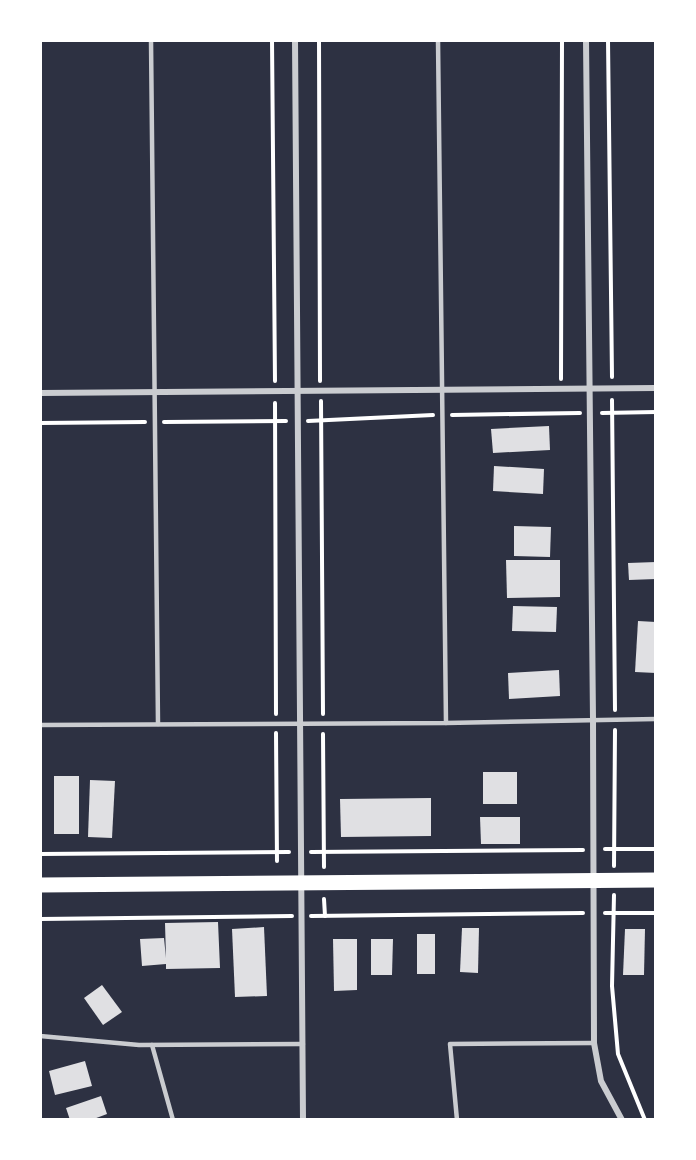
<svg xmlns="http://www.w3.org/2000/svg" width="696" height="1160" viewBox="0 0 696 1160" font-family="'Nunito Sans',sans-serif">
	<rect width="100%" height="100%" fill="#2d3142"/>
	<g fill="#e0e0e3">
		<polygon points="549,426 550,450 493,453 491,429"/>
		<polygon points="494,466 544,469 543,494 493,491"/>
		<polygon points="514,526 551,527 550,557 514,556"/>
		<polygon points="506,560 560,560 560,597 507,598"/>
		<polygon points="656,562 656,579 629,580 628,563"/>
		<polygon points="513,606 557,607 556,632 512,631"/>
		<polygon points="638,621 656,622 656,673 635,672"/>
		<polygon points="559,670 560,696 509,699 508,673"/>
		<rect x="483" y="772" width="34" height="32"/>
		<rect x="54" y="776" width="25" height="58"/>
		<polygon points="90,780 115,781 112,838 88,837"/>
		<polygon points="431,798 431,836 341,837 340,799"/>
		<polygon points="480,817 520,817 520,844 481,844"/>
		<polygon points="218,922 220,968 166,969 166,964 142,966 140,939 164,938 166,958 165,923"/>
		<polygon points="264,927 267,996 235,997 232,929"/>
		<polygon points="462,928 479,928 478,973 460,972"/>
		<polygon points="625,929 645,929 644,975 623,975"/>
		<rect x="417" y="934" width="18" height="40"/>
		<polygon points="333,939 357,939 357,990 334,991"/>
		<polygon points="371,939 393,939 392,975 371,975"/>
		<polygon points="102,985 122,1012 103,1025 84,998"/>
		<polygon points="85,1061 92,1086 55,1095 49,1071"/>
		<polygon points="101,1096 107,1114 91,1120 70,1120 66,1108"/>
	</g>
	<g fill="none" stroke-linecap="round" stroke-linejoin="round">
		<g stroke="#fff" stroke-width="4">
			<polyline points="272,40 275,381"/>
			<polyline points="319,40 320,381"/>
			<polyline points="608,40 612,377"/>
			<polyline points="561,379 562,40"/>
			<polyline points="612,400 615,710"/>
			<polyline points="321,401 323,714"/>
			<polyline points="275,403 276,714"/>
			<polyline points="602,413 656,412"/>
			<polyline points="452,415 580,413"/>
			<polyline points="308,421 433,415"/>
			<polyline points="164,422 286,421"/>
			<polyline points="40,423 145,422"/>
			<polyline points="276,733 277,861"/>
			<polyline points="323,734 324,867"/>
			<polyline points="605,849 656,849"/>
			<polyline points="311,852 583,850"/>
			<polyline points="40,854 289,852"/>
			<polyline points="614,866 615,730"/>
			<polyline points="614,895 612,986 618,1054 645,1120"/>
			<polyline points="324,899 325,916"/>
			<polyline points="605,913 656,913"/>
			<polyline points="311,916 583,913"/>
			<polyline points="40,919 292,916"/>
		</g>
		<g stroke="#caccd0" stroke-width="4.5">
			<polyline points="151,40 158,724"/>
			<polyline points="446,723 656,719"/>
			<polyline points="40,725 446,723 438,40"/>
			<polyline points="40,1036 139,1045 303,1044"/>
			<polyline points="152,1045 173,1120"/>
			<polyline points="457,1120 450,1044 594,1043"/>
		</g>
		<g stroke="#caccd0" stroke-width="6">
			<polyline points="295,40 303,1120"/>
			<polyline points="586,40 593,719 594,1043 601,1081 622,1120"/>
			<polyline points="40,393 656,388"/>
		</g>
		<polyline stroke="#fff" stroke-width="15" points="40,885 656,880"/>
	</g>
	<rect width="696" height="1160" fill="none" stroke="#ffffff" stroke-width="84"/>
</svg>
